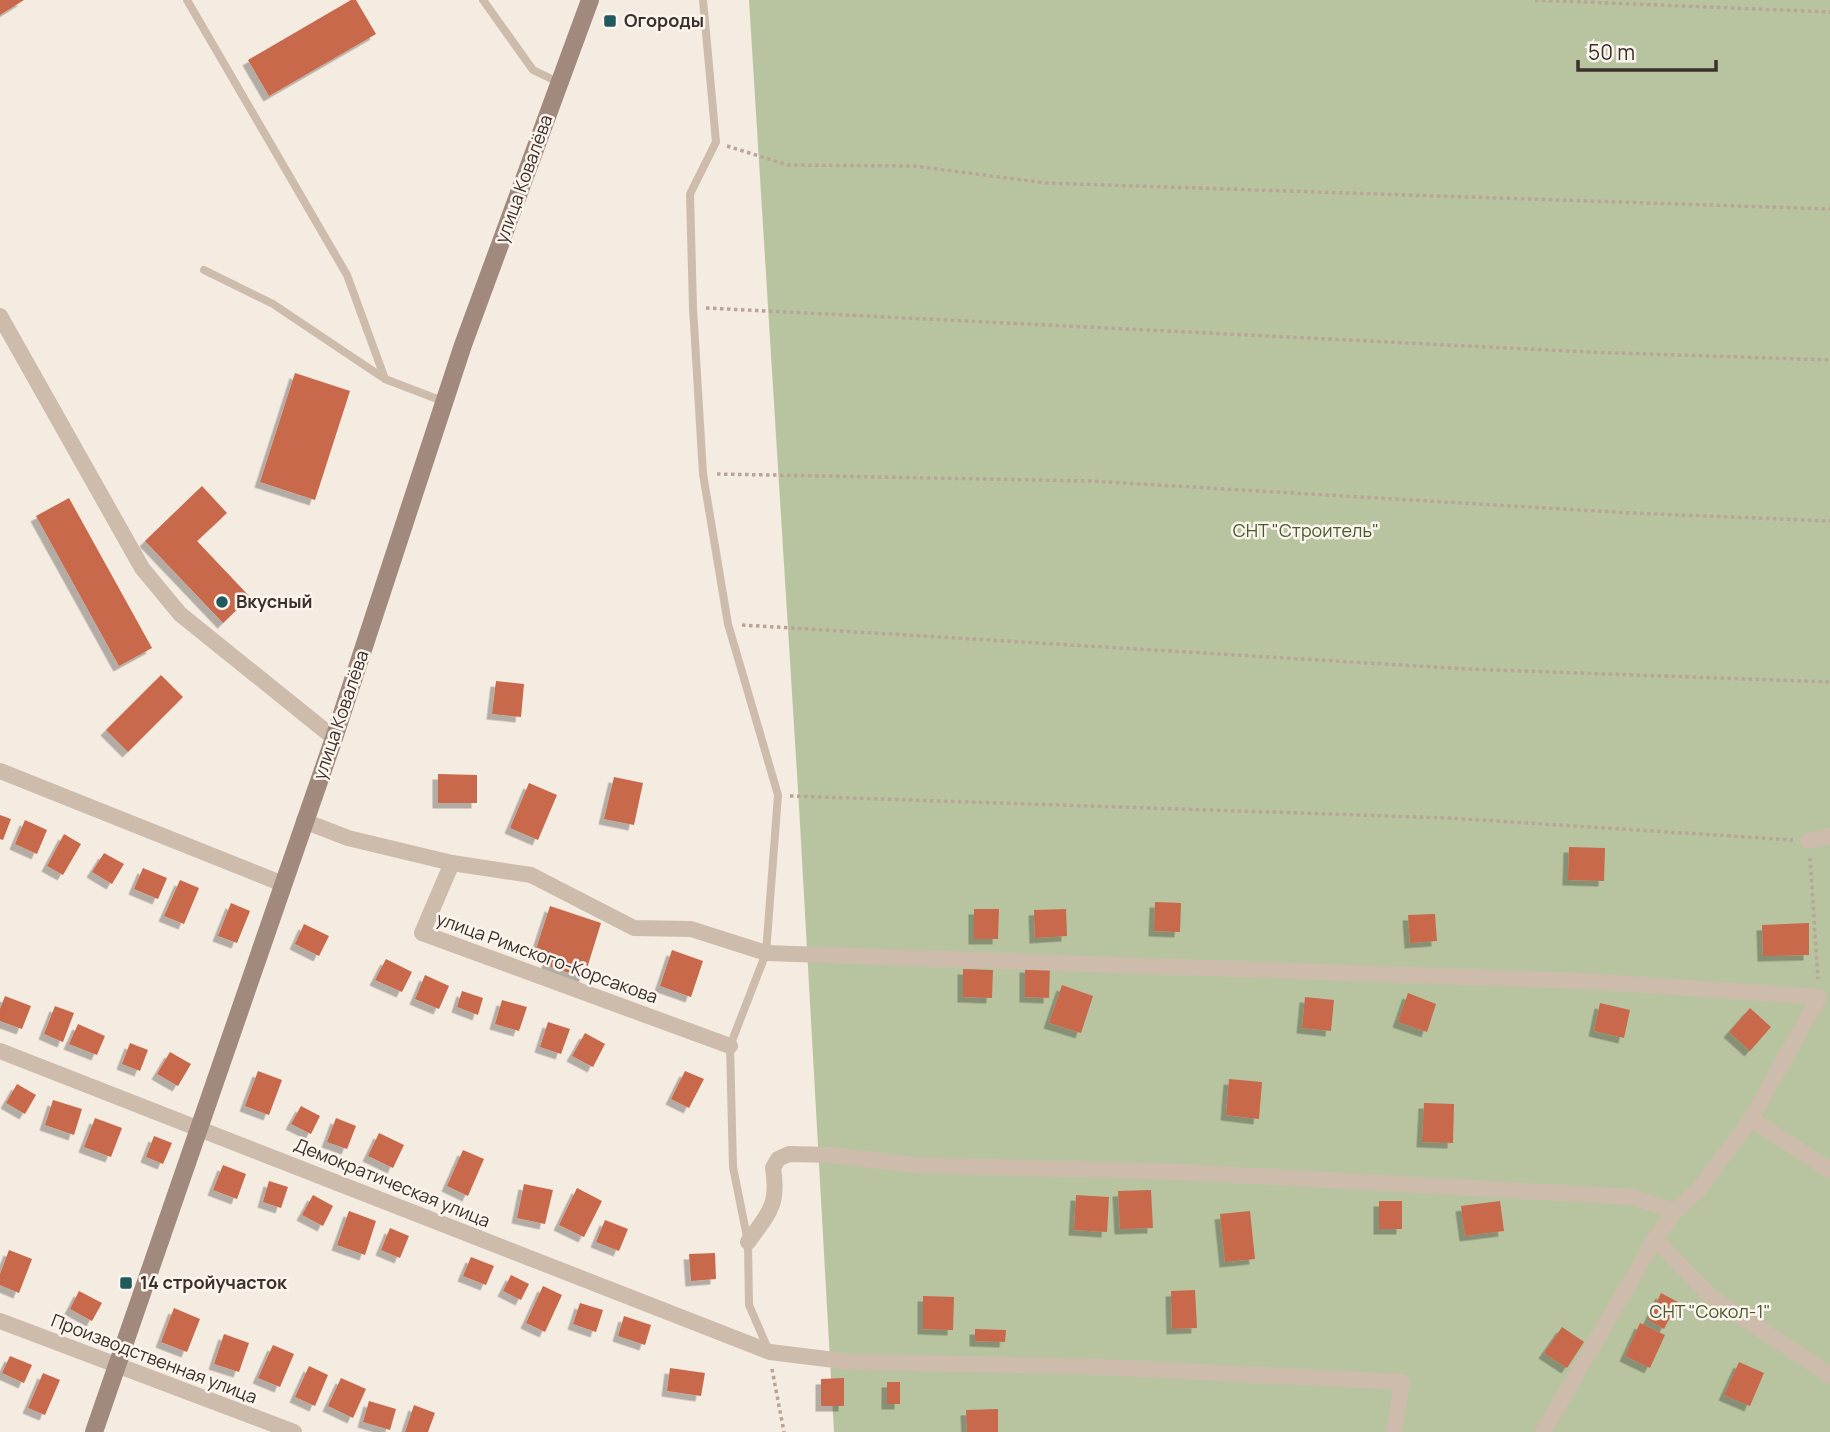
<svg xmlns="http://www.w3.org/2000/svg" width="1830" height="1432" viewBox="0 0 1830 1432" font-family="Manrope,sans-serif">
	<defs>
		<filter id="shadow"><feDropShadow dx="-5.5" dy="5.5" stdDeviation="0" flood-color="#0004"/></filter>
	</defs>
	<rect width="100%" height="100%" fill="#f4ebe1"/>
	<polygon fill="#b8c4a0" points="749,0 1830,0 1830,1432 834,1432 799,806"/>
	<g fill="#c8694b" filter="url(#shadow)">
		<polygon points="0,0 24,0 0,15"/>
		<polygon points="351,0 356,0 376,34 269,96 248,60"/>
		<polygon points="295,373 350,391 315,500 260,482"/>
		<polygon points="202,486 227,513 197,541 250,597 223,623 145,541"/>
		<polygon points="69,498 152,648 119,666 36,516"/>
		<polygon points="161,675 183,697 128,752 106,730"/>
		<polygon points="496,681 524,684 521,717 492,714"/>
		<polygon points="438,774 477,775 477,803 438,803"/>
		<polygon points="614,777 643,783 634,825 604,819"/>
		<polygon points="529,783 557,795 538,840 510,828"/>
		<polygon points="0,815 11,819 3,840 0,839"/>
		<polygon points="25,820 47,830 37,854 15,844"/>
		<polygon points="64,834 81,844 63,875 47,866"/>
		<polygon points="1569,847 1605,848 1604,881 1568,880"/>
		<polygon points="104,853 124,864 112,884 92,872"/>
		<polygon points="143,868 167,878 158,899 134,889"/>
		<polygon points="180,880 199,888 184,924 164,916"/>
		<polygon points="1155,902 1181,903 1180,932 1154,931"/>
		<polygon points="231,903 250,911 237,943 218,936"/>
		<polygon points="550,906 601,923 584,978 546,965 550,954 536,949"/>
		<polygon points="974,909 999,909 998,939 974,939"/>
		<polygon points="1066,909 1067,936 1035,938 1034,910"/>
		<polygon points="1435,914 1437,941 1410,943 1408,915"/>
		<polygon points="1809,923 1809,955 1763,956 1762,925"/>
		<polygon points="304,924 329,936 319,956 295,944"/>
		<polygon points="672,950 703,961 691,997 660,986"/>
		<polygon points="386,959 412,972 402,992 375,980"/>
		<polygon points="1025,967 1050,968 1049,998 1025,997"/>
		<polygon points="963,969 993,970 992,998 963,997"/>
		<polygon points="425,975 449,986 439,1009 415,999"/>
		<polygon points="1062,985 1093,996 1081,1033 1049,1023"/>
		<polygon points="462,991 483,998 478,1015 457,1007"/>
		<polygon points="1408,993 1436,1004 1427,1032 1398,1022"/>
		<polygon points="5,996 31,1006 22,1029 0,1021 0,1009"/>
		<polygon points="1305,997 1334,1000 1331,1031 1302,1028"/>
		<polygon points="502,1000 527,1007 519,1031 495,1024"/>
		<polygon points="1600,1003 1630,1010 1624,1038 1594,1031"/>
		<polygon points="55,1006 74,1013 63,1042 44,1034"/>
		<polygon points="1750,1008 1771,1027 1750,1051 1729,1032"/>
		<polygon points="548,1022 570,1029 561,1054 540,1047"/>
		<polygon points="78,1024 105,1036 97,1055 69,1044"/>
		<polygon points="585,1033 605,1044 593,1067 572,1056"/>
		<polygon points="130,1043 148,1050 140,1071 122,1064"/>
		<polygon points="170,1052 191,1064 178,1086 157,1074"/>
		<polygon points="258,1071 282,1080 269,1115 245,1106"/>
		<polygon points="685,1071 704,1079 689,1108 671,1099"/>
		<polygon points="1229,1079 1262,1082 1259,1119 1226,1115"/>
		<polygon points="17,1084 36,1095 25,1114 6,1103"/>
		<polygon points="53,1100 82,1109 74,1135 45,1125"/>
		<polygon points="1424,1103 1454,1104 1453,1143 1422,1142"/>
		<polygon points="301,1106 320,1116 311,1134 291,1124"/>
		<polygon points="95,1118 122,1128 111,1157 84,1147"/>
		<polygon points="336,1118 356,1126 347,1149 327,1142"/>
		<polygon points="379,1133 404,1145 393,1168 368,1156"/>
		<polygon points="154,1136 172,1143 163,1164 146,1157"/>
		<polygon points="463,1150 484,1159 468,1196 447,1186"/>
		<polygon points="223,1165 246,1174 237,1199 213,1190"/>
		<polygon points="269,1181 288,1187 281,1208 263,1202"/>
		<polygon points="524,1184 553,1190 545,1224 517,1218"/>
		<polygon points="577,1188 602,1201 584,1237 559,1225"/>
		<polygon points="1151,1190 1153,1228 1120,1229 1118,1191"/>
		<polygon points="313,1195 333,1206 323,1226 302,1215"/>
		<polygon points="1076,1195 1109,1197 1107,1232 1074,1230"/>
		<rect x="1379" y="1201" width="23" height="28"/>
		<polygon points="1500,1201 1504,1231 1465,1236 1461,1206"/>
		<polygon points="349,1211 376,1221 365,1255 337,1245"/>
		<polygon points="1250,1211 1255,1259 1225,1262 1220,1214"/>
		<polygon points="605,1220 628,1229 619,1251 596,1242"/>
		<polygon points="390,1228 409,1236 400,1258 381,1250"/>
		<polygon points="9,1250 32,1259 19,1293 0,1285 0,1274"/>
		<polygon points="715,1253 716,1279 691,1281 689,1254"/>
		<polygon points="471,1257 494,1266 486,1285 463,1276"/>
		<polygon points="511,1275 529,1284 521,1300 503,1291"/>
		<polygon points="543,1286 562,1295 545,1332 526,1323"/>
		<polygon points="1195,1290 1197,1328 1172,1329 1171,1291"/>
		<polygon points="79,1291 102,1303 92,1321 70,1309"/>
		<polygon points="1661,1293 1678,1302 1664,1329 1648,1320"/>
		<polygon points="923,1296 954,1297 953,1330 923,1329"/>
		<polygon points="580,1303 603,1310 596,1332 573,1324"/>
		<polygon points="174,1308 200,1319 187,1352 161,1342"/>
		<polygon points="624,1316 651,1325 645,1345 618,1336"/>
		<polygon points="1640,1323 1665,1335 1650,1368 1625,1356"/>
		<polygon points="1562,1327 1584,1342 1567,1368 1544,1353"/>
		<polygon points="975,1329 1006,1330 1005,1342 975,1341"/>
		<polygon points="224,1334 249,1343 239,1372 214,1364"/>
		<polygon points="273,1345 294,1354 280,1387 258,1378"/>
		<polygon points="10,1356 32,1365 24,1383 2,1373"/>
		<polygon points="1739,1362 1764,1373 1750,1406 1724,1395"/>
		<polygon points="309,1366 328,1375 315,1406 295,1397"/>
		<polygon points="670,1368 705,1373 701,1396 667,1391"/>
		<polygon points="43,1373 60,1380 45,1415 28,1408"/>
		<polygon points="341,1378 366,1389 353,1418 328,1406"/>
		<polygon points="844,1378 844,1406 821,1406 821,1379"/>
		<rect x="887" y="1382" width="13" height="22"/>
		<polygon points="369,1401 396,1409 390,1430 363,1422"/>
		<polygon points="414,1405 435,1413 428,1432 405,1432"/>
		<polygon points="998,1409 998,1432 967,1432 966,1410"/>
	</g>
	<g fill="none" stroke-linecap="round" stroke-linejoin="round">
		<g stroke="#b9a596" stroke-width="3.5" stroke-dasharray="3.5 3.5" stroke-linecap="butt">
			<polyline points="1535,0 1830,12"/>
			<polyline points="727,146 788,165 914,166 1046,183 1830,209"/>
			<polyline points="706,308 1588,352 1830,360"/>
			<polyline points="717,474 1090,481 1631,513 1830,521"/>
			<polyline points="742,625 1467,669 1830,682"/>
			<polyline points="790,796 1449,818 1793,840"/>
			<polyline points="1810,858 1818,979"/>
			<polyline points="772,1369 784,1432"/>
		</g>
		<g stroke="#cdbbac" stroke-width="8">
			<polyline points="187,0 347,275 385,379 445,402"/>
			<polyline points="483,0 533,70 560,83"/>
			<polyline points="703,0 716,142 690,194 693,308 703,474 728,624 778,795 766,953 730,1046 733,1167 748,1242 749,1305 768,1349"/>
			<polyline points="204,270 273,304 385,379"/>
		</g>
		<g stroke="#cdbbac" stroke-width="16">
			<polyline points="0,316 142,568 180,614 334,738"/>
			<polyline points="0,771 283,884"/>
			<polyline points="304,821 348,838 452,863 422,933 730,1046"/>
			<polyline points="1808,841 1830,836"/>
			<polyline points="452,863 531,875 634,928 691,929 766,953 1586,981 1819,997 1751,1119 1699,1189 1675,1211 1655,1239"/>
			<polyline points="0,1051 770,1352 851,1362 1080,1366 1402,1382 1394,1432"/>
			<polyline points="1751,1119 1830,1170"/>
			<path d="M748,1242C769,1213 779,1205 773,1168L778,1159L789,1154L832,1155L913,1165L1183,1172L1633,1197L1675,1211"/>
			<polyline points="0,1321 294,1432"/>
			<polyline points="1543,1432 1655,1239 1711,1297 1830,1375"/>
		</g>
		<polyline stroke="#a18a7d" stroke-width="18" points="94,1432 334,738 463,345 590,0"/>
	</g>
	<g fill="#1f5a5e" stroke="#fbf5ee" stroke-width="2.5">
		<rect x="603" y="14" width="14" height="14" rx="3.5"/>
		<circle cx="222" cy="602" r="7"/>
		<rect x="119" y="1276" width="14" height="14" rx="3.5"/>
	</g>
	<g text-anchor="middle" stroke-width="5" stroke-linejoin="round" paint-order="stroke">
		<g font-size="18" font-weight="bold" fill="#3b302b" stroke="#fbf5ee" text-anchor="start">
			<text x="624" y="27">Огороды</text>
			<text x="236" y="608">Вкусный</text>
			<text x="140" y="1289">14 стройучасток</text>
		</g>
		<g font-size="18" fill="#3b302b" stroke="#fbf5ee">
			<text transform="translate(524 179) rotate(-70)" y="6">улица Ковалёва</text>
			<text transform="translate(341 715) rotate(-71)" y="6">улица Ковалёва</text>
			<text transform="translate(547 958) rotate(20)" y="6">улица Римского-Корсакова</text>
			<text transform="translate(392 1183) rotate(22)" y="6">Демократическая улица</text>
			<text transform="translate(154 1359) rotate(21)" y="6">Производственная улица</text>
		</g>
		<g font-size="18" fill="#4a5a2e" stroke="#fbf5ee">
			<text x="1306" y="537">СНТ "Строитель"</text>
			<text x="1710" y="1318">СНТ "Сокол-1"</text>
		</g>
	</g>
	<path d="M1578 60v10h138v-10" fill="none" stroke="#3b302b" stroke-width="3.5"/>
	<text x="1588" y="60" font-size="21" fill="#3b302b" stroke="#fbf5ee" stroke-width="5" paint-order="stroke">50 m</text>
</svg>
